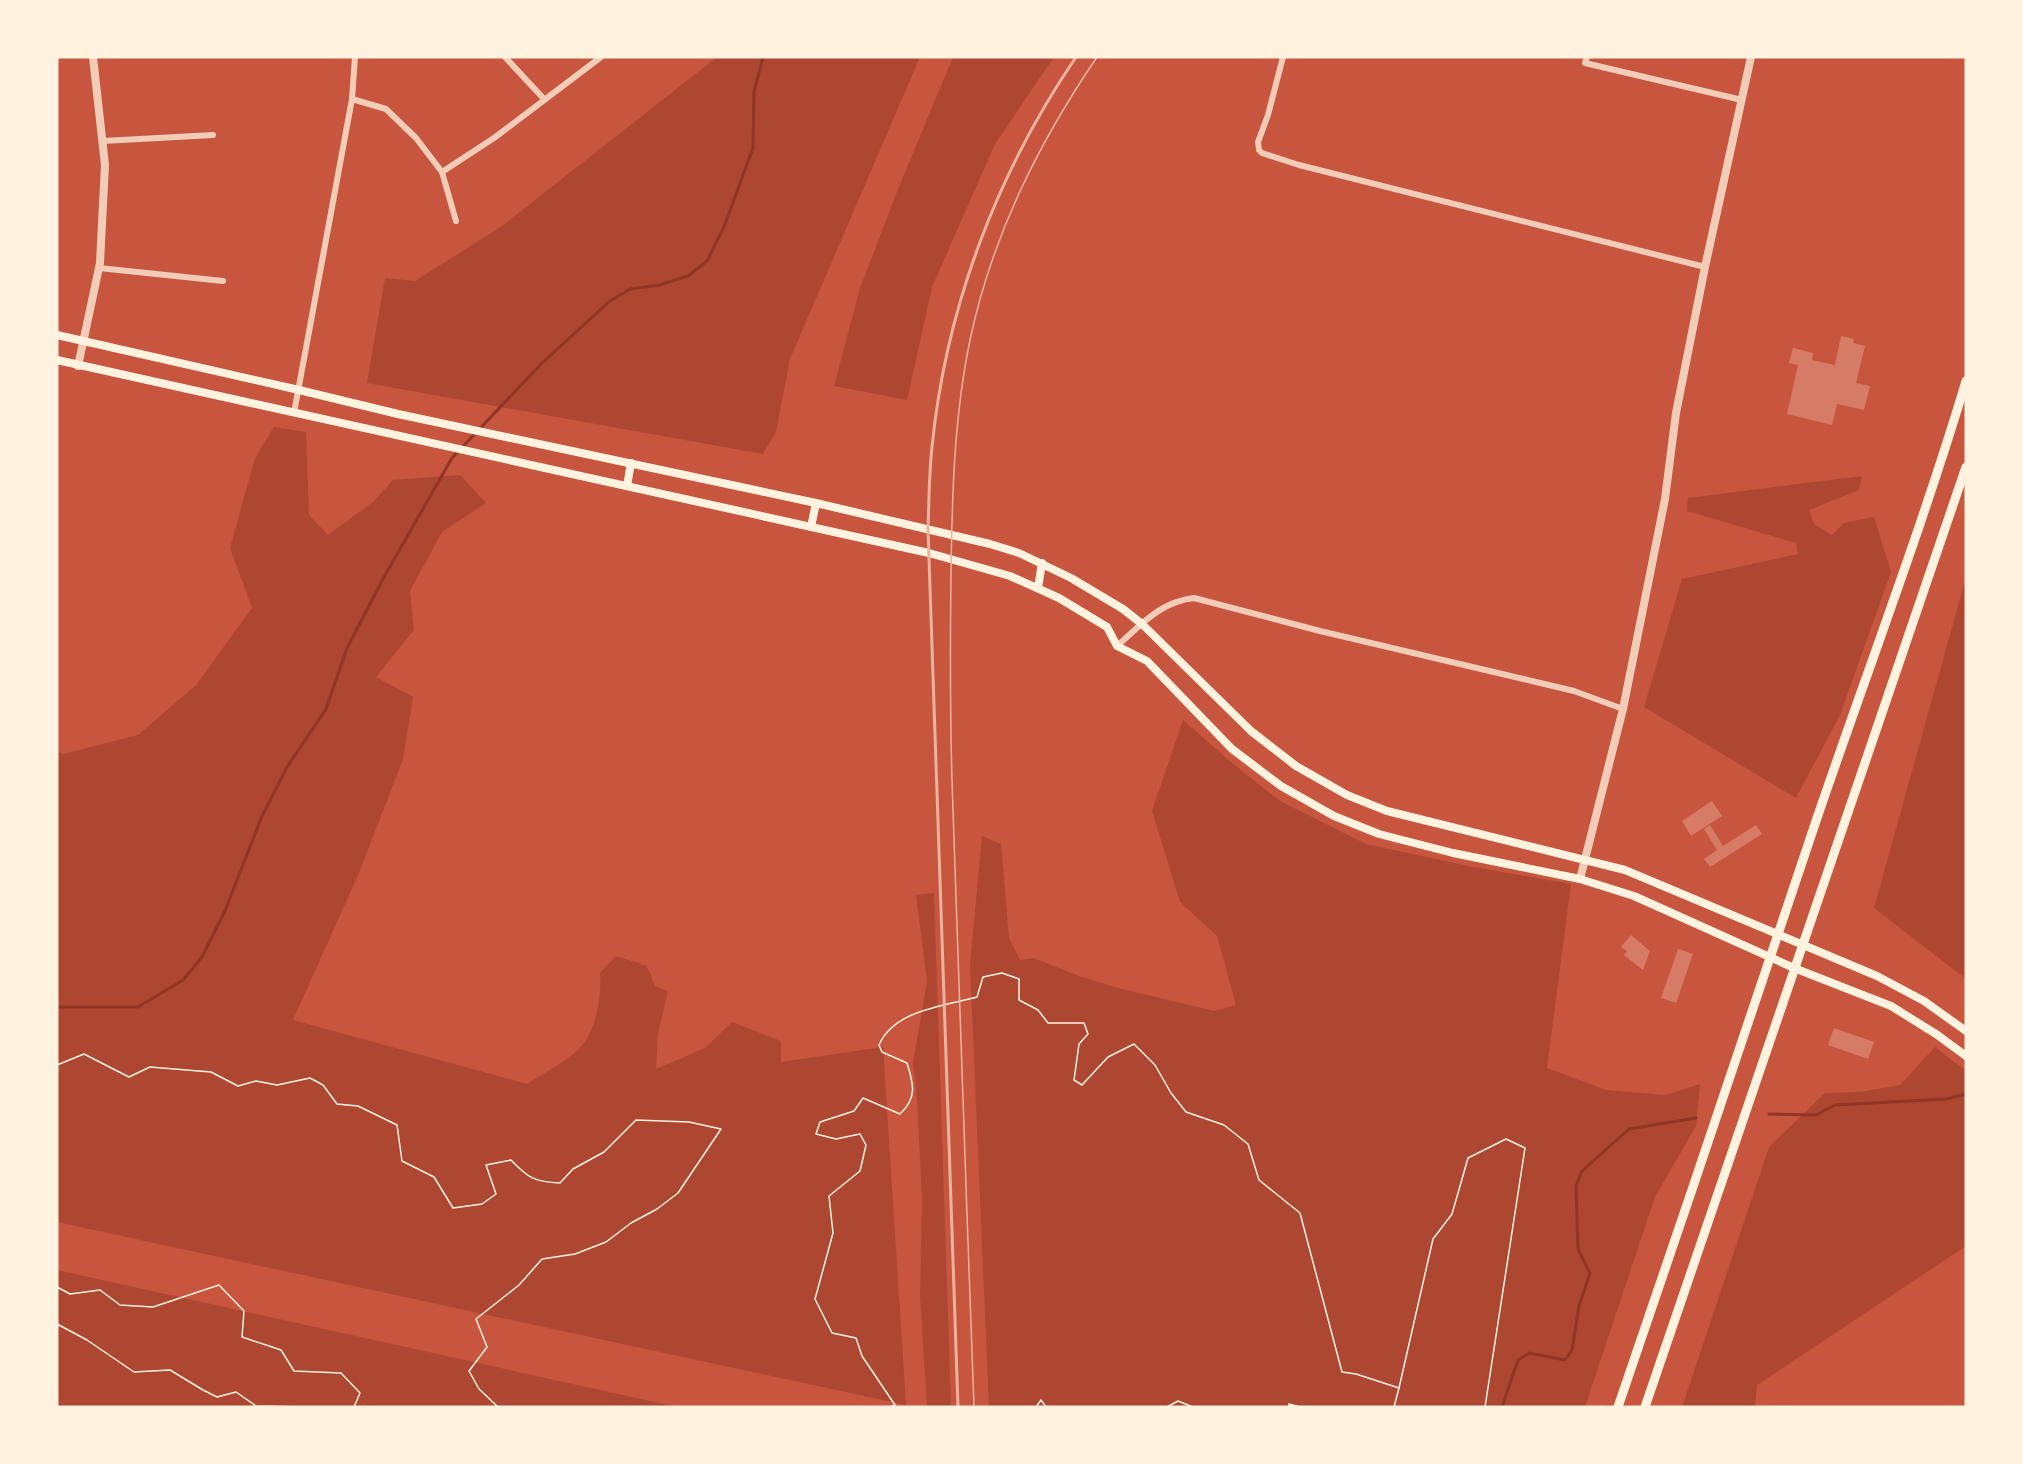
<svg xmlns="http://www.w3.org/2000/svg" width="2023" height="1464" viewBox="0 0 2023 1464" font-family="'DejaVu Sans',sans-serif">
	<rect width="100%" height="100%" fill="#c8553d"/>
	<g fill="#ae4732">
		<polygon points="717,57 920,57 790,359 776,432 763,454 367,383 385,278 415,281 502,226"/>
		<polygon points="953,57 1054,57 995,144 932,287 907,400 834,386 860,288 898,189"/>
		<path d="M274,427L306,432L309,515L328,535L374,501L393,480L460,475L486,503L442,532L410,591L414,630L376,677L413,697L403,759L359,873L293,1020L527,1084C542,1074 567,1061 579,1049C596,1032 602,996 600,973L616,956L647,966L655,986L668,991L658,1034L656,1069L705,1048L732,1022L781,1041V1062L883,1047L906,1405L57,1222V751L63,754L138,735L196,685L252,608L230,548L255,458Z"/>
		<polygon points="1862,476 1859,490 1809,510 1814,524 1832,535 1844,523 1874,517 1891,572 1840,715 1796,798 1644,707 1682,579 1798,554 1796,543 1687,511 1688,498"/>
		<polygon points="1966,577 1966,979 1874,908"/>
		<polygon points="1183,720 1231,762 1280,801 1366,844 1468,866 1571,884 1547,1068 1606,1090 1666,1095 1700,1084 1696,1126 1655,1197 1585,1407 989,1407 970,965 982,836 1001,844 1009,938 1020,960 1034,958 1079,976 1118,988 1214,1011 1236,1005 1217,936 1180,902 1152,811"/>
		<polygon points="934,893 951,1407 927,1407 920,1297 922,1198 917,1100 913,1063 927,981 916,895"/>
		<polygon points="1935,1047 1966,1071 1966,1246 1757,1385 1755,1407 1682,1407 1769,1147 1825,1093 1860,1092 1900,1085"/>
		<polygon points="57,1270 677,1407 57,1407"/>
	</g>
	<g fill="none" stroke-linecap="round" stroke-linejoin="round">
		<g stroke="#8f3625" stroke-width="3">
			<polyline points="57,1007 138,1007 183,980 202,957 225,911 262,816 287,767 326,709 347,648 384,577 452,458 542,363 610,301 630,289 659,285 688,276 707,261 724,227 753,148 754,92 763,57"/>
			<polyline points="1769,1114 1816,1115 1835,1105 1946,1099 1966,1094"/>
			<polyline points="1502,1407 1518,1360 1529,1353 1565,1360 1572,1350 1579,1306 1590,1273 1578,1249 1576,1186 1582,1171 1629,1129 1696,1118"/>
		</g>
	</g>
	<g fill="#d67c66">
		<polygon points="1841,336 1854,339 1853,343 1865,346 1856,383 1870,386 1864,410 1837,404 1832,425 1787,414 1798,365 1789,363 1793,348 1813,353 1812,360 1835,365"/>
		<polygon points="1712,801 1722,816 1691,836 1682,821"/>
		<polygon points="1710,825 1723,846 1756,825 1762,834 1710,867 1704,859 1717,850 1704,829"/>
		<polygon points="1631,935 1650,951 1643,970 1624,955 1627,951 1621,947"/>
		<polygon points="1678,949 1693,954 1676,1003 1661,998"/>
		<polygon points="1834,1028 1874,1042 1868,1059 1828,1045"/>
	</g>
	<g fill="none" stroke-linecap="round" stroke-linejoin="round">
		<g stroke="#fff3e0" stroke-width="1.5">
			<path d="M57,1065L84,1054L129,1077L150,1067L211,1072L238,1086L256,1081L277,1085L310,1078L323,1085L337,1104L358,1106L397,1125L402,1161L434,1177L453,1208L482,1204L496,1194L486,1165L511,1160C528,1178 535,1182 560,1183L573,1169L604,1152L636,1120L689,1122L721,1129L678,1193L657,1209L631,1223L606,1242L575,1254L542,1259L519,1285L476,1319L487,1347L469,1371L479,1389L498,1407"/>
			<polyline points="57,1287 70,1294 100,1290 120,1305 153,1307 219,1285 244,1311 242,1337 281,1350 294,1371 341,1373 360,1393 354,1407"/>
			<polyline points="57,1324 87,1340 134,1372 170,1370 203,1390 217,1397 236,1392 256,1406 304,1407"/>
			<path d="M890,1407L895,1405L862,1356L856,1338L832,1333L815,1299L833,1233L829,1196L860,1171L866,1145L860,1134L836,1139L816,1134L820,1122L854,1111L863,1098L900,1114C917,1098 914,1085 907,1063L882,1052L879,1045C894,1010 944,1006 977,997L983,977L1002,973L1019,979V1000L1038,1010L1048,1023H1084L1088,1034L1079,1044L1074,1080L1082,1085L1108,1057L1134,1044L1155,1065L1171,1093L1186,1112L1224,1125L1248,1144L1259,1180L1300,1213L1342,1372L1356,1374L1399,1388L1433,1239L1452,1214L1468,1158L1506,1139L1525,1148L1485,1407"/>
			<polyline points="1036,1407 1041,1400 1046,1407"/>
			<polyline points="1167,1407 1178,1401 1193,1407"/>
			<polyline points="1289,1407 1289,1404 1300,1407"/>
			<polyline points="1394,1407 1399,1388"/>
		</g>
		<g stroke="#f1ccb7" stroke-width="6">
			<polyline points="505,57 544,99"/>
			<polyline points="1283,57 1268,115 1258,142 1259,150 1262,153 1299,165 1705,267"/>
			<polyline points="1587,57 1585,63 1742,100"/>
			<polyline points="352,99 386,109 416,138 442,172 456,221"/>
			<polyline points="103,141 213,135"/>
			<polyline points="442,172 494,138 601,57"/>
			<polyline points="99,268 223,281"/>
			<polyline points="294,413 352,99 355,57"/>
			<path d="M1117,646C1142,624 1160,602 1194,598L1320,631L1574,691L1623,709"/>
		</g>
		<g stroke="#f1ccb7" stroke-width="8">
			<polyline points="78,366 100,263 105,165 93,57"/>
			<polyline points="1580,879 1623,709 1665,499 1676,413 1705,267 1751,57"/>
		</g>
		<g stroke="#fff3e0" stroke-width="8">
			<polyline points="57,335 299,390 398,414 816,503 990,544 1019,553 1071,578 1123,609 1142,624 1251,731 1296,766 1347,795 1387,811 1625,870 1877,976 1924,1001 1966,1031"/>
			<polyline points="57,360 929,553 1010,576 1059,598 1107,627 1117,646 1147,661 1232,749 1281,786 1334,816 1379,834 1453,853 1580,879 1634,896 1794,968 1891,1006 1936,1034 1966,1056"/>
			<polyline points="627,486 631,463"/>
			<polyline points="811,527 816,503"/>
			<polyline points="1038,588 1042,563"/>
		</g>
		<g stroke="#fff3e0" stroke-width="9">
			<path d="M1618,1407C1685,1213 1749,1019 1815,824C1865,677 1921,531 1966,381"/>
			<path d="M1645,1407C1751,1093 1857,779 1966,467"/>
		</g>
		<path stroke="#e9b49f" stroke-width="1.5" d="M974,1407C967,1208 959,1009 953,810C950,732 950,653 951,574C952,496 954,417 970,340C992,236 1038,144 1097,57"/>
		<path stroke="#e9b49f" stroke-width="3" d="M958,1407L928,529C929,502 929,474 932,447C946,307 997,173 1076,57"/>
	</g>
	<rect width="2023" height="1464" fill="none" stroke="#fff3e0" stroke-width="117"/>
</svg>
